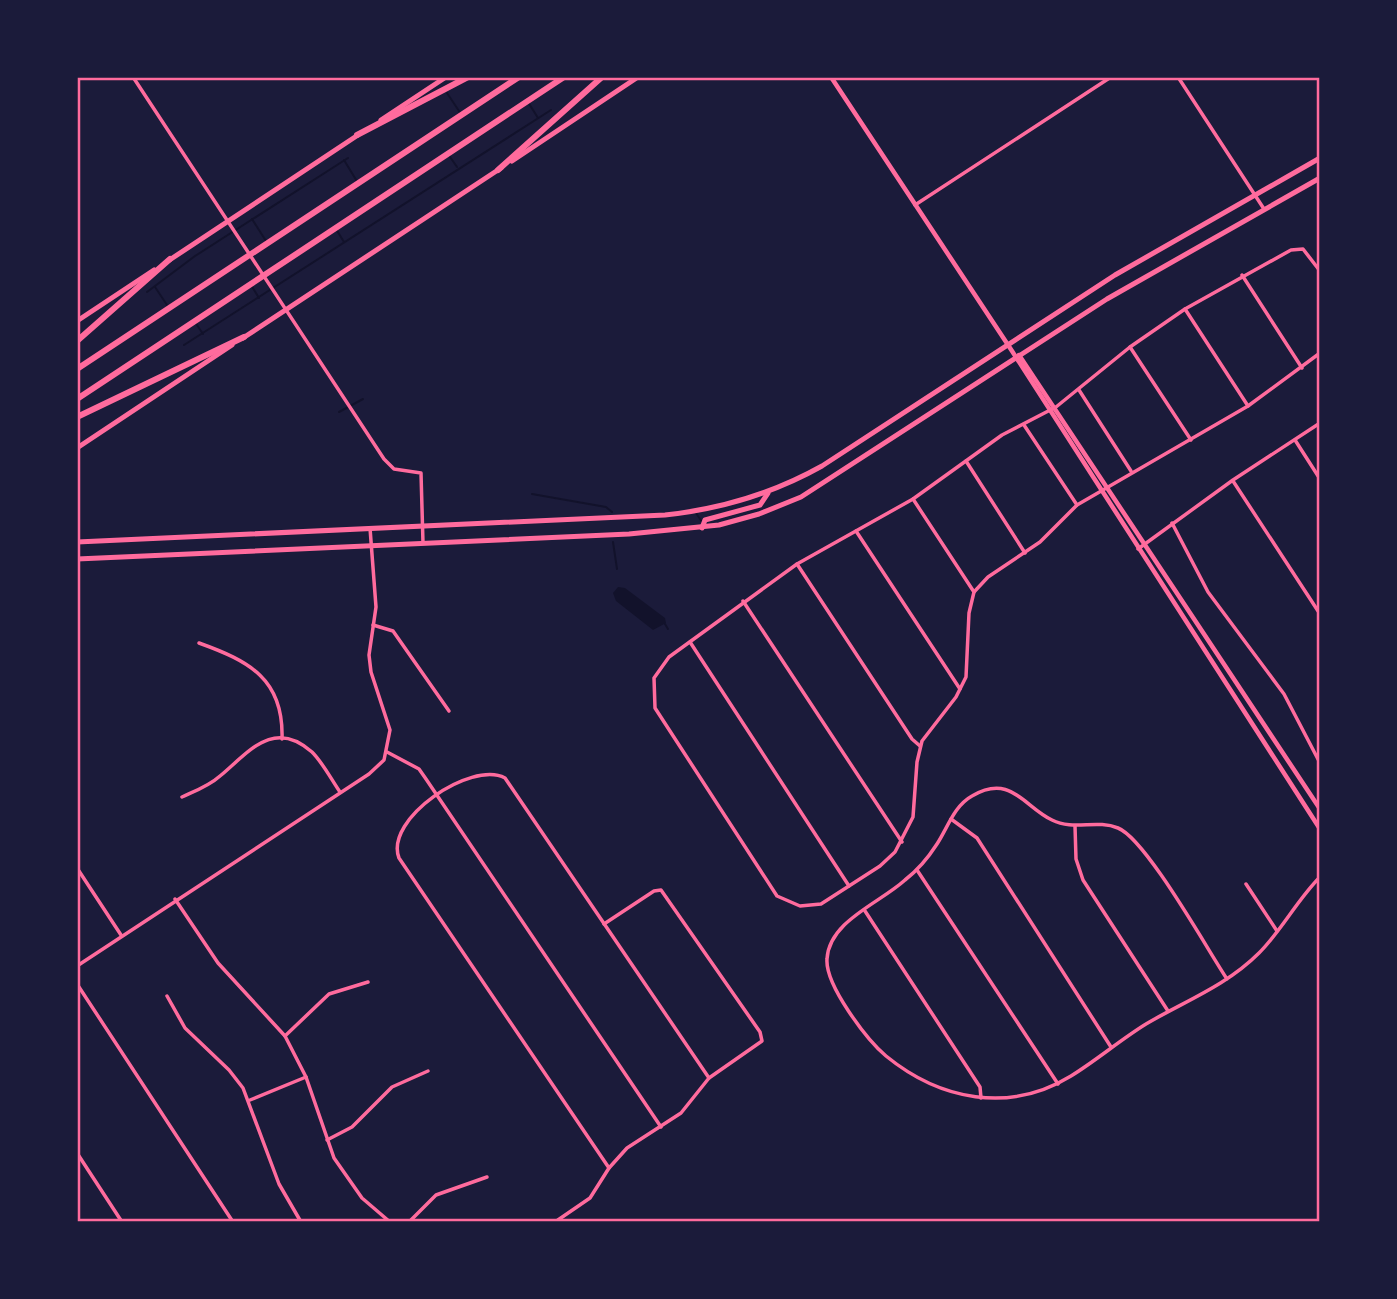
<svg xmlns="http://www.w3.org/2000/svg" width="1397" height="1299" viewBox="0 0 1397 1299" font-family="Figtree,sans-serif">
	<rect width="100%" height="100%" fill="#1b1b3a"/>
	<polygon fill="#12122b" points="618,587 625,588 665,618 666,623 653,630 616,601 613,593"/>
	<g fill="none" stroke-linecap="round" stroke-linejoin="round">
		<g stroke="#12122b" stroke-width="2">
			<polyline points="447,93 461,114"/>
			<polyline points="528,102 538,118"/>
			<polyline points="448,154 457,167"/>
			<polyline points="344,160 358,183"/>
			<polyline points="252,219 266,241"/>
			<polyline points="336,229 344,242"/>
			<polyline points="251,285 259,298"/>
			<polyline points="155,287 169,308"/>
			<polyline points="147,292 195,256 348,158"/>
			<polyline points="195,322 203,334"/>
			<polyline points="184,345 551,110"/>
			<polyline points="339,412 363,399"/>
			<polyline points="532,494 606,507 612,512"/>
			<polyline points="696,513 702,522"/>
			<polyline points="613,542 617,569"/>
			<polyline points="665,624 668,629"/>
		</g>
		<g stroke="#ff6b9d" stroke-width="3.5">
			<polyline points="133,77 384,459 394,469 421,473 423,543"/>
			<polyline points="1178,77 1264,209"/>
			<polyline points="915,205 1111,77"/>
			<polyline points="1320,271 1303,249 1291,250 1185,309 1130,347 1056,407 1002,435 913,499 797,564 669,657 654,678 655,708 777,896 800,906 821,904 880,866 895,852 913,817 917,762 922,741 956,697 966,677 969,613 974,592 988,577 1040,542 1077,505 1248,406 1320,353"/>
			<polyline points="1242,275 1302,368"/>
			<polyline points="1185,309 1248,406"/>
			<polyline points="1130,347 1191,440"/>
			<polyline points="1079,390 1131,471"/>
			<polyline points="1024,425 1077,505"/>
			<polyline points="1295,440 1320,479"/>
			<polyline points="966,461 1025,553"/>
			<polyline points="1233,481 1320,614"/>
			<polyline points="913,499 974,592"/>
			<polyline points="1172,523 1208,592 1284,694 1320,763"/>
			<polyline points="856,531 960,689"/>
			<polyline points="1138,549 1233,480 1320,423"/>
			<polyline points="797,564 912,739 920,746"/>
			<polyline points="743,601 902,842"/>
			<polyline points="373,625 393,631 449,711"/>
			<polyline points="690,642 849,886"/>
			<path d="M199,643C249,661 284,679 282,739"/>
			<polyline points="387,752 419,769 426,779 661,1127"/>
			<path d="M182,797C195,791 209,786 220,776C247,754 273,717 312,752C323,763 331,779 340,792"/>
			<polyline points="951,819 977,838 1111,1047"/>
			<polyline points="1075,826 1076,859 1083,880 1168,1011"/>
			<polyline points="77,868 121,935"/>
			<polyline points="917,870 1058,1084"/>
			<polyline points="1246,884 1277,931"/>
			<polyline points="175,899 218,963 285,1036 306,1077 334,1158 362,1198 390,1222"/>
			<polyline points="865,911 980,1087 981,1098"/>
			<polyline points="77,966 369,774 384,760 390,730 371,672 369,655 376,607 370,528"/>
			<path d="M1227,979C1207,949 1146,839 1118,828C1096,819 1074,831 1052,820C1024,807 1011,773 972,796C954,806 948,827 937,844C928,858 918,870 905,880C880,903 829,921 827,959C825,985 867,1040 886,1056C940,1100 1009,1114 1071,1076C1097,1060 1120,1040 1146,1024C1185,1001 1226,986 1259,953C1282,930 1297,900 1320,877"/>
			<polyline points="77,984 233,1222"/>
			<polyline points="167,996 185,1028 229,1070 243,1088 279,1184 301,1222"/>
			<polyline points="285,1036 329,994 368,982"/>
			<polyline points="250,1100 306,1077"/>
			<polyline points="327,1140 352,1127 392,1087 428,1071"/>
			<polyline points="77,1153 122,1222"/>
			<path d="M609,1168L399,858C384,819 471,760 505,778L709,1078"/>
			<polyline points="409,1222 436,1195 487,1177"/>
			<polyline points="555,1222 590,1198 609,1168 627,1148 681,1113 709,1078 762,1041 760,1032 661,890 654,891 604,924"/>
		</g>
		<g stroke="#ff6b9d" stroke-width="4.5">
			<polyline points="831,77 1012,351 1320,829"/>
			<polyline points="1019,355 1320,809"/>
		</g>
		<g stroke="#ff6b9d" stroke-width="5">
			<polyline points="381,120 446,77"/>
			<polyline points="512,161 638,77"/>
			<polyline points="168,261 358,135"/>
			<polyline points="77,321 154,270"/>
			<polyline points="243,338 501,168"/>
			<polyline points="77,448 232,345"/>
			<polyline points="702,528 705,520 760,505 768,493"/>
			<path d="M77,542L665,515C722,509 772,494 822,466L1115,275L1320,158"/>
			<polyline points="77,559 629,534 719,525 759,514 801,497 1107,299 1320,178"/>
		</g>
		<g stroke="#ff6b9d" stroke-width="6">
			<polyline points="357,135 468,77"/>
			<polyline points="498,170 602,77"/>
			<polyline points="77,341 170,259"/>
			<polyline points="77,369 519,77"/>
			<polyline points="77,399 564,77"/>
			<polyline points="77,417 244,337"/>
		</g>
	</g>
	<rect width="1397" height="1299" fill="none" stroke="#1b1b3a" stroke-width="158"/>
	<rect x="79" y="79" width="1239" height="1141" fill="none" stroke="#ff6b9d" stroke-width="2.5"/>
</svg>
